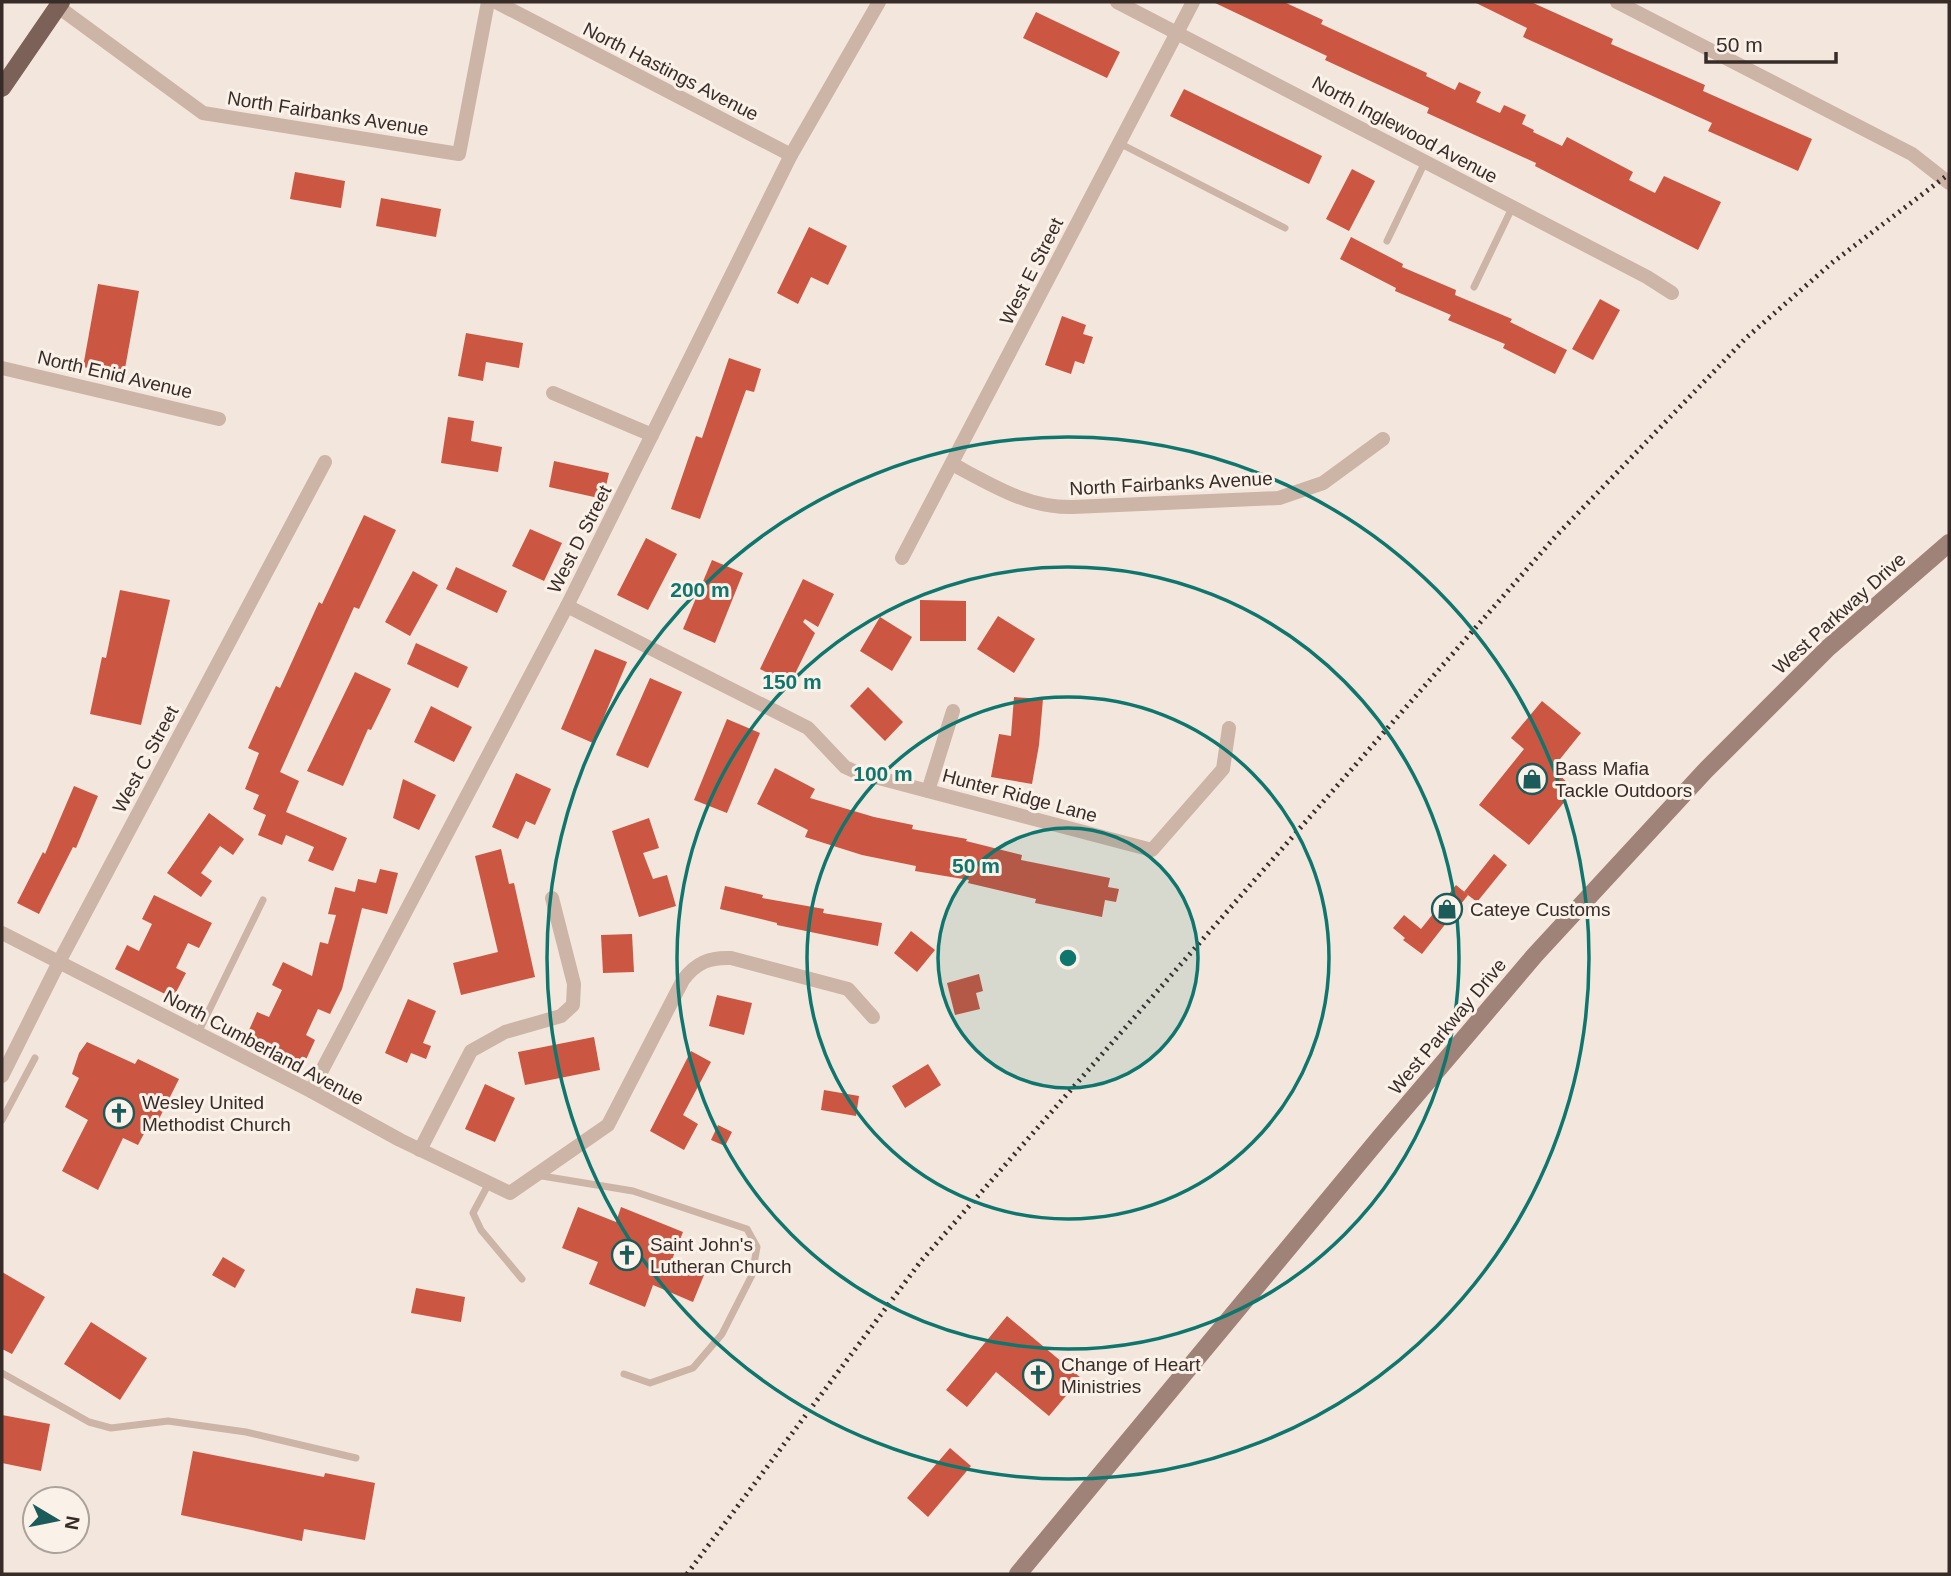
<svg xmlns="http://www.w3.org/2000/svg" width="1951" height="1576" viewBox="0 0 1951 1576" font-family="Helvetica,sans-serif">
	<rect width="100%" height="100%" fill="#f3e6dc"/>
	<g fill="#cb5642">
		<polygon points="1213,2 1284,2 1323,20 1321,24 1427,73 1426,76 1455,90 1459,82 1481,92 1476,102 1500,113 1504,105 1526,115 1522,124 1534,130 1533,132 1562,146 1567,137 1633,172 1629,180 1655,193 1664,176 1721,202 1698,250 1535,166 1536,163 1427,113 1429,108 1325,60 1327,56"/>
		<polygon points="1474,2 1531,2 1613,39 1611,44 1705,85 1703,91 1812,139 1798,171 1708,131 1712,123 1523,37 1527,28"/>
		<polygon points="1036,12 1120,52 1107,78 1023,38"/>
		<polygon points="1184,89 1322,156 1309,184 1170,116"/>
		<polygon points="1352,169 1375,181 1349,231 1326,219"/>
		<polygon points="295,172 345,181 341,208 290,199"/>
		<polygon points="381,198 441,209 436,237 376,226"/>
		<polygon points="809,227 847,246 828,285 811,277 798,304 777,293"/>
		<polygon points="1351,237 1403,264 1402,267 1456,290 1455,295 1512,319 1510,322 1567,350 1555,374 1503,348 1505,344 1448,320 1451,315 1395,291 1396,288 1340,259"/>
		<polygon points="98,284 139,291 124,374 83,367"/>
		<polygon points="1600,299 1620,310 1593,360 1572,349"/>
		<polygon points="1062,316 1086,325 1083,334 1093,337 1084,364 1075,361 1071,374 1045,365"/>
		<polygon points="466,333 523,343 519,368 486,362 483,381 458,376"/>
		<polygon points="729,358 761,369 754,392 746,390 700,519 671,509 696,436 702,438"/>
		<polygon points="448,417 474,421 471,441 502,447 498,472 441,463"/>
		<polygon points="554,461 609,473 603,499 549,487"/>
		<polygon points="364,515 396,530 359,609 354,607 280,772 299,781 286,812 347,838 333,871 308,861 314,847 286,835 282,845 258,835 266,815 253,809 259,795 245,789 259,753 248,748 276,686 280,688 319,602 322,604"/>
		<polygon points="530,529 562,543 544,581 512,566"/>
		<polygon points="646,538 677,554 648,610 617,595"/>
		<polygon points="712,560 743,573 715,643 683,629"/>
		<polygon points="456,567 507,591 497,613 446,589"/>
		<polygon points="413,571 438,585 410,636 385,622"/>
		<polygon points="803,579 834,594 818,627 805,619 803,622 815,633 790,684 760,669"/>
		<polygon points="120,590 170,600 141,725 90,714 102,657 106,658"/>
		<polygon points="920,600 966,601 966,641 920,641"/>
		<polygon points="998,616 1035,639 1014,673 977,649"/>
		<polygon points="880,617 912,637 892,671 860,651"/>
		<polygon points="416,643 468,667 458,688 407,664"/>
		<polygon points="595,649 627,662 593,743 561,729"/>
		<polygon points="355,672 391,689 371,730 368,729 343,786 307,771"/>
		<polygon points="650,678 682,692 648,768 616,755"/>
		<polygon points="868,687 903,722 885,741 850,706"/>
		<polygon points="1014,697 1043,699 1039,745 1032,784 991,777 999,734 1011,736"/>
		<polygon points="1542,701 1581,733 1552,769 1575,789 1529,845 1479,805 1524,749 1511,738"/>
		<polygon points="431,706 472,727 454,762 414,742"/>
		<polygon points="727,719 760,733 727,813 694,800"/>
		<polygon points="775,768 815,789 810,798 874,817 913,825 912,829 967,839 966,841 1022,855 1021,860 1110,878 1108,887 1119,889 1116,902 1105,900 1102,917 1035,903 1036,899 968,883 969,880 915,871 916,866 862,855 805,837 808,830 757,804"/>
		<polygon points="516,773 551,789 535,825 526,821 518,839 492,827"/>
		<polygon points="403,779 436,795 419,830 393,818"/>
		<polygon points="74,786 98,796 76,848 73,847 39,914 17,903 43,852 45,854"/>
		<polygon points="209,813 244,839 233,855 220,846 201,873 212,881 201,897 167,873"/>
		<polygon points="649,818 659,848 643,853 653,879 667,875 676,906 639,917 612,831"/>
		<polygon points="501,849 509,884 514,883 535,977 461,995 453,963 498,952 475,856"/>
		<polygon points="1494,854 1507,865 1477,902 1464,892"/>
		<polygon points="380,869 398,873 387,914 362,908 342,989 330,1014 318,1009 306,1035 315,1040 304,1064 246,1037 257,1012 269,1017 282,990 272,985 283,962 312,976 320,942 328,944 336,915 328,914 335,887 355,892 358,879 376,883"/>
		<polygon points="1456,885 1468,895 1422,954 1403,940 1405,938 1393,928 1404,915 1421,929"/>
		<polygon points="725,886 763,895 762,898 824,909 823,913 882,923 878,946 777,925 777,923 720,909"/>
		<polygon points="154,895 212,923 199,948 188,943 176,968 186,973 173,998 115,969 127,945 139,951 152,924 142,919"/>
		<polygon points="911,931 935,950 917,972 894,953"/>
		<polygon points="632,934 634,972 603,973 601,935"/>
		<polygon points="979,974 983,991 976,993 980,1009 955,1015 947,983"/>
		<polygon points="717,995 752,1003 744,1035 709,1026"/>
		<polygon points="408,999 436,1011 423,1043 431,1046 426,1059 411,1053 407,1063 385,1053"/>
		<polygon points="594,1037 600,1070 525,1085 518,1052"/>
		<polygon points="87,1042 135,1064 138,1059 179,1079 155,1127 149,1124 138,1145 123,1138 98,1190 62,1171 88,1120 65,1107 79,1078 72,1074 79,1053"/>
		<polygon points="691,1051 711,1062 683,1115 698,1124 684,1150 650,1131"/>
		<polygon points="928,1064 941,1085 905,1108 892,1086"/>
		<polygon points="485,1084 515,1098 495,1142 465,1129"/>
		<polygon points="824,1090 859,1096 856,1116 821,1110"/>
		<polygon points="718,1125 732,1132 725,1146 711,1140"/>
		<polygon points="578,1207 616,1222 621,1207 683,1232 671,1262 704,1275 693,1302 653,1285 645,1307 589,1284 598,1262 562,1248"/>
		<polygon points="223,1257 245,1270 235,1288 212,1275"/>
		<polygon points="2,1272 45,1297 12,1354 2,1349"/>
		<polygon points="416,1288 465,1297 461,1322 411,1313"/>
		<polygon points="1007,1316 1081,1378 1049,1416 996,1372 967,1407 946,1390"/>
		<polygon points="91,1322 147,1358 120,1400 64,1364"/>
		<polygon points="2,1415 50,1424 41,1471 2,1463"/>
		<polygon points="950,1448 971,1466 928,1517 907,1498"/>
		<polygon points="193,1451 324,1477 325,1473 375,1483 365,1540 304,1529 302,1541 181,1515"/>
	</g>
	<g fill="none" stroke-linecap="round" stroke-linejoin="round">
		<g stroke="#ccb4a7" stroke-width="7">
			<polyline points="1119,143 1285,228"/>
			<polyline points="1387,241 1425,162"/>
			<polyline points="1474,287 1512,208"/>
			<polyline points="198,1033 263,900"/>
			<polyline points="2,1120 35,1058"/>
			<polyline points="536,1175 633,1191 747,1229 757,1247 752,1275 722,1334 693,1368 650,1383 624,1374"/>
			<polyline points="489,1183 473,1213 481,1230 522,1279"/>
			<polyline points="2,1373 89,1422 111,1428 168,1421 246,1432 356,1458"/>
		</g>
		<g stroke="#ccb4a7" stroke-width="14">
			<polyline points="496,2 791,155"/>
			<polyline points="1117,2 1647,277 1672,293"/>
			<polyline points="1617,2 1912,154 1949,183"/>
			<polyline points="57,6 203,113 459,154 488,2"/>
			<polyline points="2,368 219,419"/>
			<polyline points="553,393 652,435"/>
			<path d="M952,464C992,485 1027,508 1073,507L1279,498L1323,483L1383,439"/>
			<polyline points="902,558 1193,2"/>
			<polyline points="567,606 808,728 845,767 856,772 1152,850 1223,769 1229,728"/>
			<polyline points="928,791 953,711"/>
			<path d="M2,933L311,1091L400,1140L510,1193L608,1125L683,980C696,963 709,957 731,958L848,989L873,1017"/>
			<polyline points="2,1076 59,962 325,462"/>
			<polyline points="311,1091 567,606 791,155 879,2"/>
			<polyline points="420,1150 471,1051 505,1032 561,1016 573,1005 574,984 552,898"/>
		</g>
		<polyline stroke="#a08378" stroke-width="18" points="1018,1574 1382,1135 1535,955 1705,771 1828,648 1949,543"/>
		<polyline stroke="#7b6158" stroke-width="18" points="2,88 61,2"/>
		<polyline stroke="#382c28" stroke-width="5" stroke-dasharray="2 5" stroke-linecap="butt" points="687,1574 921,1261 1555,537 1746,338 1833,262 1949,174"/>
	</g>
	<circle cx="1068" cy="958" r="130" fill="#0f766e" fill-opacity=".12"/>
	<g fill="none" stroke="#0f766e" stroke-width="3.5">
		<circle cx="1068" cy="958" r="130"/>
		<circle cx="1068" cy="958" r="261"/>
		<circle cx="1068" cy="958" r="391"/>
		<circle cx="1068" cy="958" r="521"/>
	</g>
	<defs>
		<g id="shop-ring" transform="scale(1.575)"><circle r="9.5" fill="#faf1e9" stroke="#1b5c5a" stroke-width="1.5"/><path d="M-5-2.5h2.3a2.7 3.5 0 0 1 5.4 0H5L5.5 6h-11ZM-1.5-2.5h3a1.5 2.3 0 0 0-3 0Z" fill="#1b5c5a"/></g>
		<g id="church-ring" transform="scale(1.575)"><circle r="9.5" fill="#faf1e9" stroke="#1b5c5a" stroke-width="1.5"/><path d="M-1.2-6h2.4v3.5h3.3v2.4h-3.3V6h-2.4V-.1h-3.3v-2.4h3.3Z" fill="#1b5c5a"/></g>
	</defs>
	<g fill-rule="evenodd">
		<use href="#shop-ring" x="1532" y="779"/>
		<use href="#shop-ring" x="1447" y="909"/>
		<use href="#church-ring" x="119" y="1113"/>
		<use href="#church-ring" x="627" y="1255"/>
		<use href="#church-ring" x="1038" y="1375"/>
	</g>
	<g text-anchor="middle" stroke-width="6" stroke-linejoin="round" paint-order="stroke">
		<g font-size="19" fill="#382c28" stroke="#faf1e9">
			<text transform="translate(671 71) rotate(27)" y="7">North Hastings Avenue</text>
			<text transform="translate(328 113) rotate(9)" y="7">North Fairbanks Avenue</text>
			<text transform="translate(1405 129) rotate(28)" y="7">North Inglewood Avenue</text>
			<text transform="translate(1031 271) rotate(-63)" y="7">West E Street</text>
			<text transform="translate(115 374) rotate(13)" y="7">North Enid Avenue</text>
			<text transform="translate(1171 483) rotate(-3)" y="7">North Fairbanks Avenue</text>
			<text transform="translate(579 539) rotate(-63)" y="7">West D Street</text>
			<text transform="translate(1839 613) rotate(-42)" y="7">West Parkway Drive</text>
			<text transform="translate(145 759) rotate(-62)" y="7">West C Street</text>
			<text transform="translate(1020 795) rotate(15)" y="7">Hunter Ridge Lane</text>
			<text transform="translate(1447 1026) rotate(-50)" y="7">West Parkway Drive</text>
			<text transform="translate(264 1047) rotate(28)" y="7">North Cumberland Avenue</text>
		</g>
		<g font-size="19" fill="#382c28" stroke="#faf1e9" text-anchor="start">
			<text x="1555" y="775">Bass Mafia<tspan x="1555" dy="22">Tackle Outdoors</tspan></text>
			<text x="1470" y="916">Cateye Customs</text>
			<text x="142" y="1109">Wesley United<tspan x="142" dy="22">Methodist Church</tspan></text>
			<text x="650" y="1251">Saint John's<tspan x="650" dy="22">Lutheran Church</tspan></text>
			<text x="1061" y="1371">Change of Heart<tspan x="1061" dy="22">Ministries</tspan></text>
		</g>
	</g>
	<circle cx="1068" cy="958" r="10" fill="#0f766e" stroke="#faf1e9" stroke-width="3.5"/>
	<g font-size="21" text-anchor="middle" font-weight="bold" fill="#0f766e" stroke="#faf1e9" stroke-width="6" stroke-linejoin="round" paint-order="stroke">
		<text x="700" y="597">200 m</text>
		<text x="792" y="689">150 m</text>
		<text x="883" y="781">100 m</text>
		<text x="976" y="873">50 m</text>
	</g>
	<rect width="1951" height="1576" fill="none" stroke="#382c28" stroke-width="7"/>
	<g transform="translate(56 1520) rotate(100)"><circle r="33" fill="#faf1e9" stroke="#aca29c" stroke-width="2"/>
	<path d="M0-5L12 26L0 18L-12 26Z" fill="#1b5c5a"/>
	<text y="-10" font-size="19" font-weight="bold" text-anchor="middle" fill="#382c28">N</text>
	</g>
	<path d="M1706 52v10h130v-10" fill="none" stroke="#382c28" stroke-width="3.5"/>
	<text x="1716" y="52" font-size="21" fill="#382c28" stroke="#faf1e9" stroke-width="5" paint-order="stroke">50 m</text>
</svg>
